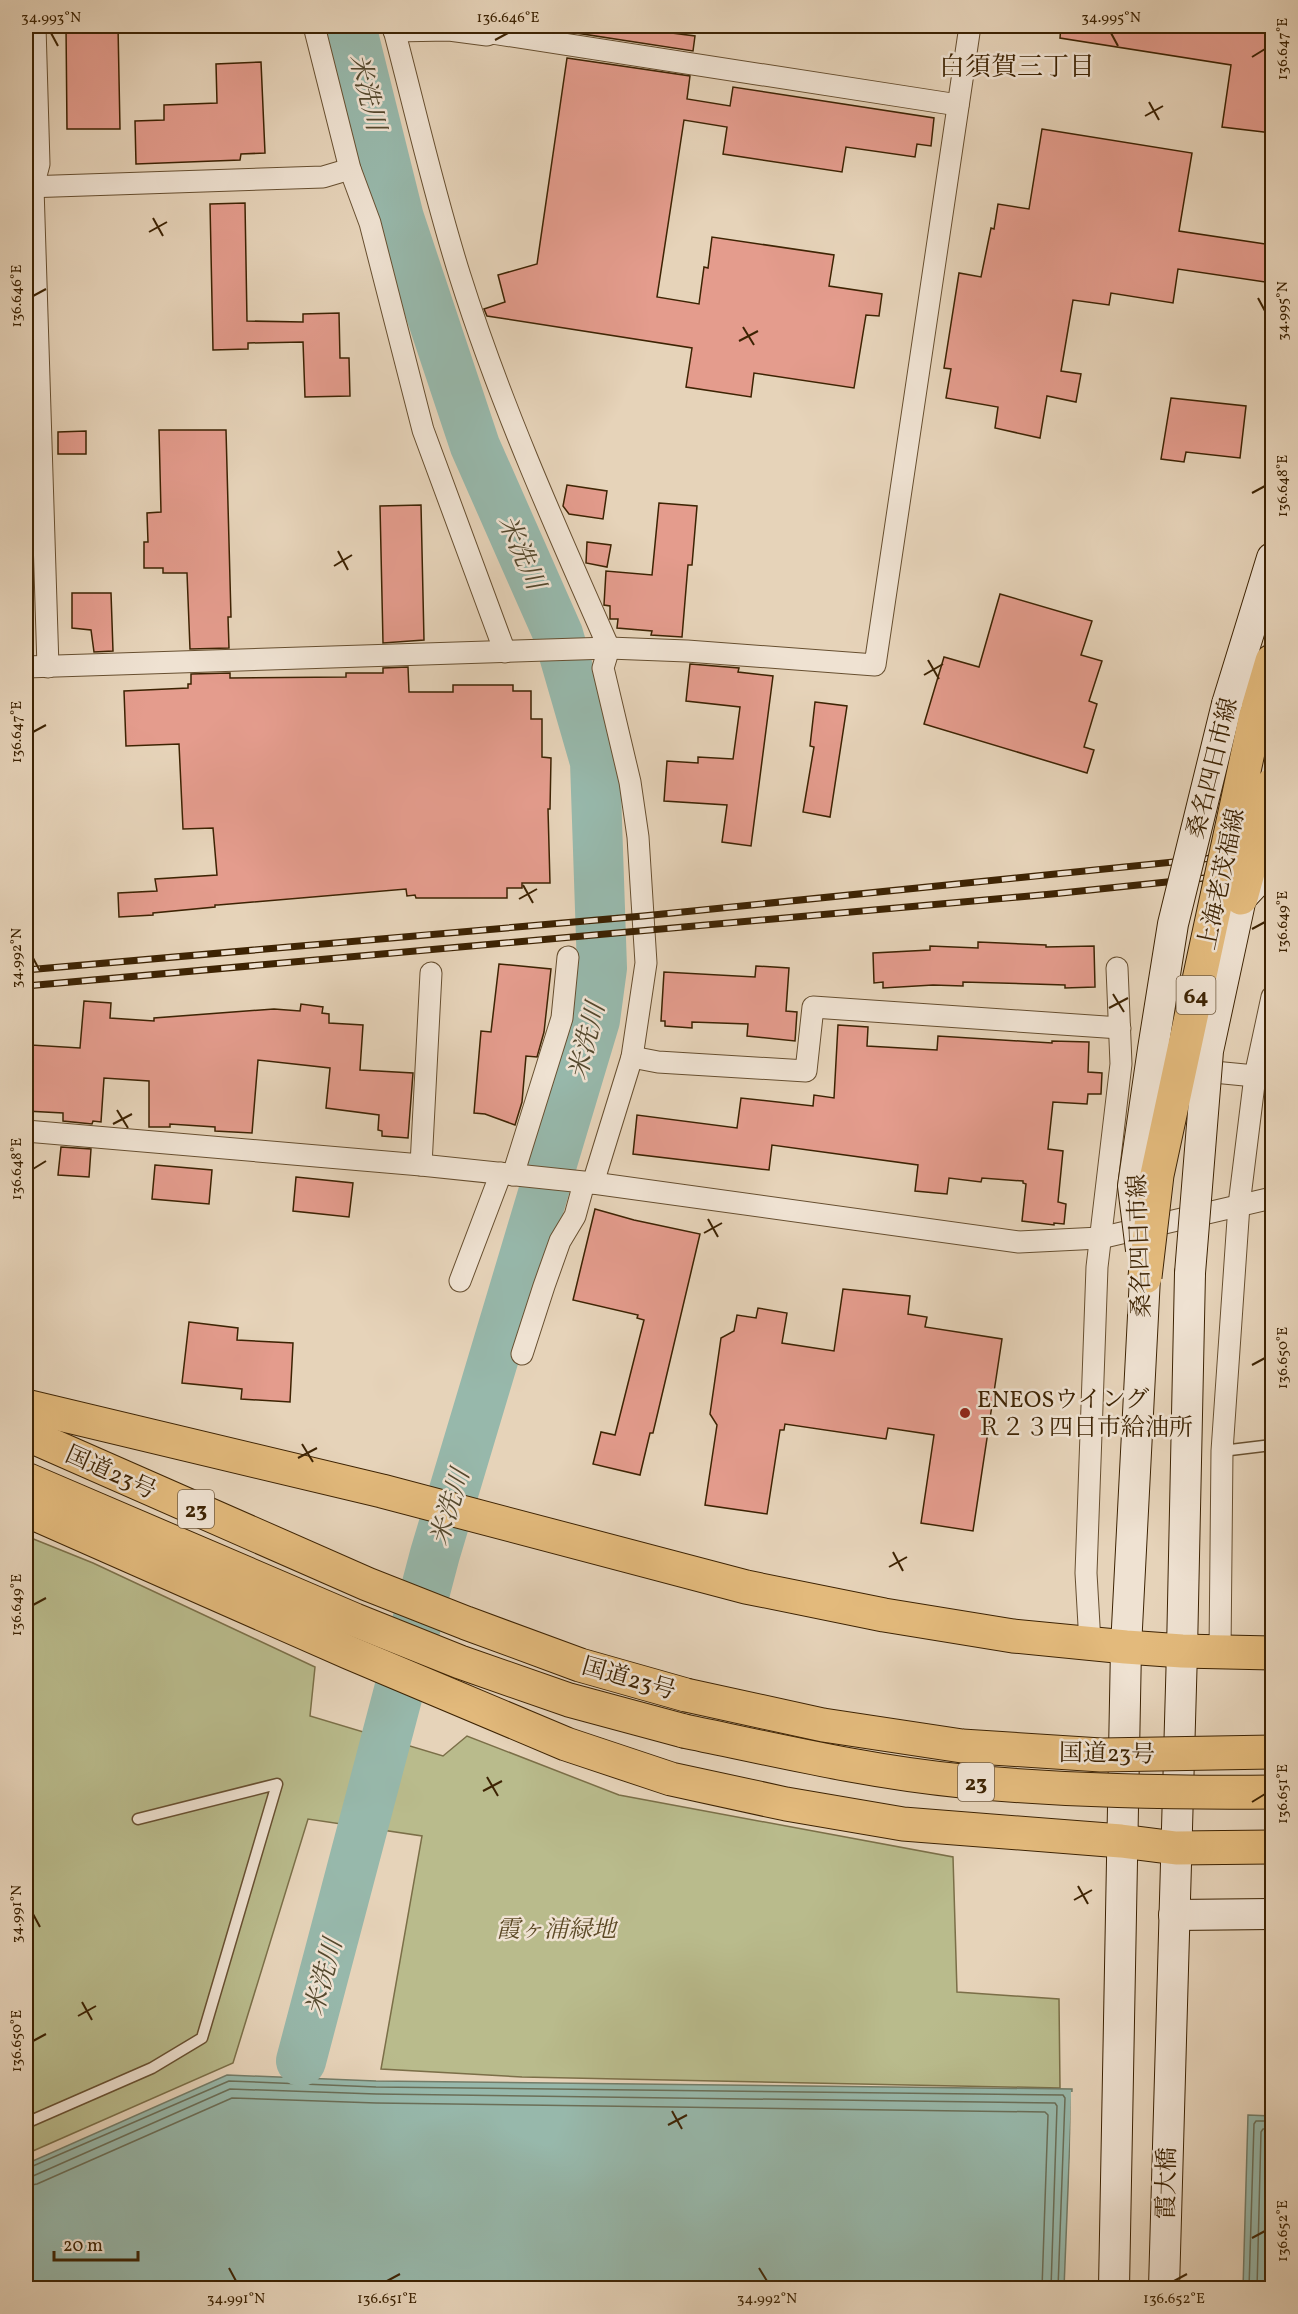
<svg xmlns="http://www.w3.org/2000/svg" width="1298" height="2314" viewBox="0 0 1298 2314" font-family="Vollkorn,'Noto Serif JP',serif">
	<rect width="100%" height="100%" fill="#e6d3b9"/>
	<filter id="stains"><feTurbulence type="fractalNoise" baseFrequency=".00333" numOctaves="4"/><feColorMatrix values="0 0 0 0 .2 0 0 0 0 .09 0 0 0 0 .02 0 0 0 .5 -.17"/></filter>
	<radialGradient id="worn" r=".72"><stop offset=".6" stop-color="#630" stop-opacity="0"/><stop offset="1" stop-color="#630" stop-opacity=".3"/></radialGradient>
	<polygon fill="#b9bb8c" stroke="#7b6f48" stroke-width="1.5" points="26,1536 93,1563 315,1667 310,1716 443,1756 467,1736 619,1795 953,1857 957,1992 1059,1999 1060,2088 522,2077 381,2069 422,1836 308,1819 233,2063 26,2154"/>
	<g fill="#97b8ab" stroke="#737c68" stroke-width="1.5">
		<polygon points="227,2075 376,2081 1072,2089 1064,2288 26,2288 26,2164"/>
		<polygon points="1248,2115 1272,2116 1272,2288 1243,2288"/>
	</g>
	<polygon fill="#e6d3b9" points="1071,2092 1075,2092 1068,2268"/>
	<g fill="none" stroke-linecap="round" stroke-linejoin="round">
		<g stroke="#6a6e57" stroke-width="1.5">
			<polyline points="26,2169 229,2081 376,2087 1063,2095 1065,2098 1058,2288"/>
			<polyline points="26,2177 33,2176 230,2089 376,2094 1055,2103 1057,2106 1051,2288"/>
			<polyline points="26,2186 37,2184 232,2098 376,2103 1045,2112 1048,2115 1042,2288"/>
			<polyline points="1249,2288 1254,2124 1256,2121 1272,2121"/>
			<polyline points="1257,2288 1261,2132 1263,2129 1272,2129"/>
			<polyline points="1266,2288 1270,2141 1272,2138"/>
		</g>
		<polyline stroke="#97b8ab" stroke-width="50" points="301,2061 435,1554 595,1020 602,968 595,762 558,634 475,446 399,218 351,26"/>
	</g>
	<g fill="#e49c8d" stroke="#3d2303" stroke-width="1.5">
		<polygon points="66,26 118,26 120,129 67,129"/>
		<polygon points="571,26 650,26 649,30 695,36 693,51 570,32"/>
		<polygon points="1061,26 1272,26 1272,133 1222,127 1231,65 1060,38"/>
		<polygon points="567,58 690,76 687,99 730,106 733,87 934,118 931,146 917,144 915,157 846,147 842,172 723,154 727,127 684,120 657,297 699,304 704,267 708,268 712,237 834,255 829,286 882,294 879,316 866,315 854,388 754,373 751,397 686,387 692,348 487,316 484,309 505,302 498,275 537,264"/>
		<polygon points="261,62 265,153 241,154 240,160 136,164 135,121 164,120 164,105 217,103 216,64"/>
		<polygon points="1042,129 1192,153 1179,231 1272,245 1272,283 1178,269 1173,303 1111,293 1109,305 1073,300 1061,371 1081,374 1076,402 1047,396 1040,438 995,428 998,407 946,398 951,369 944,368 959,273 981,277 991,228 994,229 998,204 1029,209"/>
		<polygon points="245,203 247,321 303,322 303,314 339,313 340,358 349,358 350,396 305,397 303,342 248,343 248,349 213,350 210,204"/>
		<polygon points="1171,398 1246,406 1240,458 1186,452 1184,462 1161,459"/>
		<polygon points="159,430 226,430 231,617 228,617 229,648 190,649 187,573 163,573 163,568 144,568 144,542 148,542 147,513 161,512"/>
		<polygon points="86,431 86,454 58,454 58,432"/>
		<polygon points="567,485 607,491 603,519 569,514 563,506"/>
		<polygon points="659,503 697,506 692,565 688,565 682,637 651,635 652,631 617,628 618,619 610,619 610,606 604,605 606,571 652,575"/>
		<polygon points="421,505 424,640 383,643 380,506"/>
		<polygon points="587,542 611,545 607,567 586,563"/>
		<polygon points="72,593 111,593 113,651 94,652 91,630 72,628"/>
		<polygon points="1000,594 1092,621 1081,655 1102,661 1089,701 1097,704 1084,747 1094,750 1087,773 924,724 944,657 979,667"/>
		<polygon points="690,664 739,668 738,672 773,676 751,846 722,842 727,805 664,801 667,761 698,763 698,757 733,759 740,707 686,701"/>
		<polygon points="408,667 409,692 453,692 453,685 513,685 513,691 531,691 531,719 542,719 542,757 551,758 550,809 548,809 550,883 522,883 522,888 507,888 507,898 416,898 415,895 407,896 406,889 218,905 215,905 215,907 153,913 153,915 119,917 118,893 157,891 155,879 217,875 213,828 183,829 179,744 126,746 124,691 188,688 188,684 191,684 191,674 230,673 230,678 346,677 346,673 383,673 383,668"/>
		<polygon points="815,702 847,706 830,817 803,812 814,747 810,746"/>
		<polygon points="978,942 1046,945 1046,947 1094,946 1095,987 1065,988 1065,985 963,982 963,986 933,985 883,988 883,982 874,983 873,953 930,950 930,946 978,948"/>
		<polygon points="499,964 551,969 544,1032 537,1057 526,1056 522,1102 515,1125 485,1114 474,1113 481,1031 491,1032"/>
		<polygon points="756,966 789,968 786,1011 797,1012 795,1041 747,1036 748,1024 692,1022 692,1028 665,1026 665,1021 661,1021 664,972 755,977"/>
		<polygon points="84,1001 111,1003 110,1018 154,1021 154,1018 274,1009 300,1011 301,1004 323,1007 322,1013 329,1014 329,1023 363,1025 360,1070 413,1073 408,1138 382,1136 382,1131 378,1130 379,1115 326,1108 330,1068 258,1060 252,1133 215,1131 215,1127 170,1124 170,1127 149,1127 149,1081 104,1078 101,1122 93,1121 92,1124 63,1121 63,1113 26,1111 31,1045 80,1048"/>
		<polygon points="838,1025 868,1027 867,1046 937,1050 938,1036 1052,1043 1052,1041 1089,1042 1088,1072 1102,1073 1101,1094 1088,1094 1087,1104 1053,1102 1048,1149 1063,1151 1058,1202 1066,1204 1064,1224 1054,1223 1054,1225 1022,1221 1026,1184 1023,1183 1023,1181 982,1178 981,1182 949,1178 947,1194 915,1191 918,1165 772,1145 769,1170 633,1154 637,1115 737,1128 741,1098 813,1106 814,1095 834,1098"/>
		<polygon points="61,1147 91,1149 89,1177 58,1175"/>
		<polygon points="155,1165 212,1170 209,1204 152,1199"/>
		<polygon points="296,1177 353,1183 349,1217 293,1211"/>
		<polygon points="595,1209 634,1220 700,1234 653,1433 650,1433 640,1475 593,1464 601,1432 615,1435 644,1320 637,1318 638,1315 573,1300"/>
		<polygon points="843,1289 910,1296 908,1314 927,1317 925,1327 1002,1339 973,1531 921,1523 934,1435 888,1428 886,1439 785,1424 784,1430 780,1430 767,1514 705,1505 717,1425 710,1414 721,1338 734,1331 737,1315 756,1318 758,1308 787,1313 782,1343 834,1351"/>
		<polygon points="189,1322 238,1328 237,1340 293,1343 290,1402 241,1399 242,1389 182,1383"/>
	</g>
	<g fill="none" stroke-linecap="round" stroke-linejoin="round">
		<g stroke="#674f30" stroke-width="13">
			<g id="lane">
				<polyline points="1222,1451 1272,1445"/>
				<polyline points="26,2123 152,2068 202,2038 277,1784 138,1819"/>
			</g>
		</g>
		<g stroke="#674f30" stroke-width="23">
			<g id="street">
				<polyline points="35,26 39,164 33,187 48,667"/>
				<polyline points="314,26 350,169 370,223 423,430 505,652"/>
				<path d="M393,26C415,109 434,194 460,276C500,403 555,526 609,648L603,668L630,782L638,837L646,963L632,1057L593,1183"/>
				<polyline points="493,26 492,33 958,105"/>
				<polyline points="394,31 449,30 487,35 492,33"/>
				<polyline points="26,187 323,177 350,169"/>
				<polyline points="26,667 609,648 687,651 875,665 970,26"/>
				<polyline points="632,1057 658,1062 806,1071 813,1007 1120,1028"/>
				<polyline points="1193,1070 1255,1076"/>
				<polyline points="26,1131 421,1165 593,1183 1019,1242 1100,1238 1272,1198"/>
				<polyline points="421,1165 431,973"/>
				<polyline points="513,1175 562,1018 568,957"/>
				<polyline points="460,1281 501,1173"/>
				<polyline points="522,1354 544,1286 560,1241 575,1216 584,1183"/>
				<polyline points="1090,1643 1086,1573 1097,1267 1121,1064 1117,968"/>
				<polyline points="1220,1652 1222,1451 1239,1205 1255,1076 1272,997"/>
			</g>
		</g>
		<g stroke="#3d2303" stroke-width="32">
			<g id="secondary">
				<polyline points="1227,704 1272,558"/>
				<polyline points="1174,1915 1272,1914"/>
				<polyline points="1114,2288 1126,1647 1145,1277"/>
				<polyline points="1164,2288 1182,1651 1190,1273"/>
			</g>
		</g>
		<g stroke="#3d2303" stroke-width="35">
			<polyline id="primary" points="1256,715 1272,661"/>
		</g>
		<g stroke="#3d2303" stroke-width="35">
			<g id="highway">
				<polyline points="26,1406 382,1491 746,1587 884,1615 1013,1636 1126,1647 1182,1651 1272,1653"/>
				<polyline points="26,1434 367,1584 466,1623 580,1665 686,1695"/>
				<polyline points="26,1479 355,1620 460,1662 569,1700 684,1731"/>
				<polyline points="26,1510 350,1653 566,1744 671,1779 786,1804 903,1824 1121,1841 1176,1848 1272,1847"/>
			</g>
		</g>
		<use href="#lane" stroke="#efe2d2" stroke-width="10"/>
		<use href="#street" stroke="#efe2d2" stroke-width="21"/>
		<use href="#secondary" stroke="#efe2d2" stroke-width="30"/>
		<use href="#primary" stroke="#e3ba7c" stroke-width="33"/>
		<use href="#highway" stroke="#e3ba7c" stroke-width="33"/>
		<g stroke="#3d2303" stroke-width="7">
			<g id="rail">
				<polyline points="26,970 643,916 1272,852"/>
				<polyline points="26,986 1052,894 1272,871"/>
			</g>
		</g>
		<use href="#rail" stroke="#efe2d2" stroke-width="4.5" stroke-dasharray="14" stroke-linecap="butt"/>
		<g stroke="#3d2303" stroke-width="32" stroke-linecap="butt">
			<g id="secondary-bridge">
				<polyline points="1141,1250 1133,1186 1153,1049 1173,924 1227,704"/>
				<polyline points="1190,1273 1208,1051 1241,898 1272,865"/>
			</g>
		</g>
		<g stroke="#3d2303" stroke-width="35" stroke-linecap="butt">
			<g id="primary-bridge">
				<polyline points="1241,898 1272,785"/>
				<polyline points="1145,1277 1157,1175 1256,715"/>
			</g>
		</g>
		<g stroke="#3d2303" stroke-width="35" stroke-linecap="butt">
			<g id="highway-bridge">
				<polyline points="686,1695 823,1725 962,1746 1101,1755 1272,1752"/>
				<path d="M684,1731C776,1750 868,1772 962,1781C1065,1791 1170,1793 1272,1792"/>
			</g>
		</g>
		<use href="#secondary-bridge" stroke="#efe2d2" stroke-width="30"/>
		<use href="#primary-bridge" stroke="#e3ba7c" stroke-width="33"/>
		<use href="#highway-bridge" stroke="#e3ba7c" stroke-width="33"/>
	</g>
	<path fill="none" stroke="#3d2303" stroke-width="2" d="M51,33L58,46M1111,33L1118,46M495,40L508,33M1252,57L1265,49M1149,102L1159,120M1145,116L1163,106M153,218L163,236M149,232L167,222M33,296L46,289M1258,298L1265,311M743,327L754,345M739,341L758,331M1252,493L1265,486M338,551L348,570M334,566L352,555M928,660L939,679M924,675L943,664M33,732L46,725M523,885L533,903M519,899L537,889M1252,929L1265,922M33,958L40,971M1113,994L1124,1012M1109,1008L1128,998M117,1110L128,1128M113,1124L132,1114M33,1169L46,1161M708,1219L718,1237M704,1233L722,1223M1252,1365L1265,1358M302,1444L313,1462M298,1458L317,1448M893,1552L903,1571M889,1567L907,1557M33,1605L46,1598M487,1777L498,1796M483,1791L502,1781M1252,1802L1265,1794M1078,1886L1088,1904M1074,1900L1092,1890M33,1914L40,1927M82,2002L92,2020M78,2016L96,2006M33,2041L46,2034M672,2111L682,2129M668,2125L687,2115M1252,2238L1265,2231M229,2268L236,2281M759,2268L767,2281M387,2281L400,2274M1174,2281L1187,2274"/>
	<circle fill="#8f2418" stroke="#efe2d2" stroke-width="2" cx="965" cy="1413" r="6"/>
	<g text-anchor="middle" stroke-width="5" stroke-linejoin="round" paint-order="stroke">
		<g fill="#efe2d2" stroke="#725c41" stroke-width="1.5">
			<rect x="1176.5" y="976" width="39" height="38" rx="4.5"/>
			<rect x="178" y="1490" width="36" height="38" rx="4.5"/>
			<rect x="958" y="1763" width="36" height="38" rx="4.5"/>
		</g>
		<g font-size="22" font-weight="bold" fill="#3d2303">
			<text x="1196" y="1003">64</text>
			<text x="196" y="1517">23</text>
			<text x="976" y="1790">23</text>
		</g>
		<g font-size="24" fill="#3d2303" stroke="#efe2d2">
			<text transform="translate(1212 768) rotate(-76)" y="8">桑名四日市線</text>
			<text transform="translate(1221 879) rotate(-78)" y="8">上海老茂福線</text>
			<text transform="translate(1139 1246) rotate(-92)" y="8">桑名四日市線</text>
			<text transform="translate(111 1472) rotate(24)" y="8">国道23号</text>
			<text transform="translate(629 1678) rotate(16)" y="8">国道23号</text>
			<text transform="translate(1107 1753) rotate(1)" y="8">国道23号</text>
			<text transform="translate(1166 2183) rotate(-89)" y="8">霞大橋</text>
		</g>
		<g font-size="24" fill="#3d2303" stroke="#efe2d2" text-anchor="start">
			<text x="977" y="1407">ENEOSウイング<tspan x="977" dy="28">Ｒ２３四日市給油所</tspan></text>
		</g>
		<g font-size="24" font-style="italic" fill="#5c4925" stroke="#efe2d2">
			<text x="556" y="1937">霞ヶ浦緑地</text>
		</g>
		<g font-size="26" fill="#3d2303" stroke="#efe2d2">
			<text x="1017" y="75">白須賀三丁目</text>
		</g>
		<g font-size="26" font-style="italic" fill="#54482d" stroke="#efe2d2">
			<text transform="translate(368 92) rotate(76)" y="9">米洗川</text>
			<text transform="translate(522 552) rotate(66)" y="9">米洗川</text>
			<text transform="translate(586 1041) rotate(-76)" y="9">米洗川</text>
			<text transform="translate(449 1507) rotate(-73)" y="9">米洗川</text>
			<text transform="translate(323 1977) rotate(-75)" y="9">米洗川</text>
		</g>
	</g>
	<rect width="1298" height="2314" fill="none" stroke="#e6d3b9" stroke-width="66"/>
	<path d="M54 2251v9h84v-9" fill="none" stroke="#3d2303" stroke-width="3"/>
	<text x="63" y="2251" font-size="18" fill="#3d2303" stroke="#efe2d2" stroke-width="4.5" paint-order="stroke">20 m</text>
	<rect x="33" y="33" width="1232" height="2248" fill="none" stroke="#3d2303" stroke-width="2"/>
	<g font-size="15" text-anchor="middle" fill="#3d2303">
		<text x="51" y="22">34.993°N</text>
		<text x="508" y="22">136.646°E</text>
		<text x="1111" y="22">34.995°N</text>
		<text transform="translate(1282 49) rotate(-90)" y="5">136.647°E</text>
		<text transform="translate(16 296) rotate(-90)" y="5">136.646°E</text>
		<text transform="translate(1282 311) rotate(-90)" y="5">34.995°N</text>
		<text transform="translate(1282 486) rotate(-90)" y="5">136.648°E</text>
		<text transform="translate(16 732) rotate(-90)" y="5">136.647°E</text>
		<text transform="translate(1282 922) rotate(-90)" y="5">136.649°E</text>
		<text transform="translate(16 958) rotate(-90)" y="5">34.992°N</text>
		<text transform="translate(16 1169) rotate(-90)" y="5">136.648°E</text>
		<text transform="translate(1282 1358) rotate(-90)" y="5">136.650°E</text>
		<text transform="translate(16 1605) rotate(-90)" y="5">136.649°E</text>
		<text transform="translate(1282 1794) rotate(-90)" y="5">136.651°E</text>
		<text transform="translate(16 1914) rotate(-90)" y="5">34.991°N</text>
		<text transform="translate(16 2041) rotate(-90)" y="5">136.650°E</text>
		<text transform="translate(1282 2231) rotate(-90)" y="5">136.652°E</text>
		<text x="236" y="2303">34.991°N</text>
		<text x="387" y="2303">136.651°E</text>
		<text x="767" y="2303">34.992°N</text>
		<text x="1174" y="2303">136.652°E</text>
	</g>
	<rect width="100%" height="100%" filter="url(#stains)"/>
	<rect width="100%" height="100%" fill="url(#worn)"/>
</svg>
